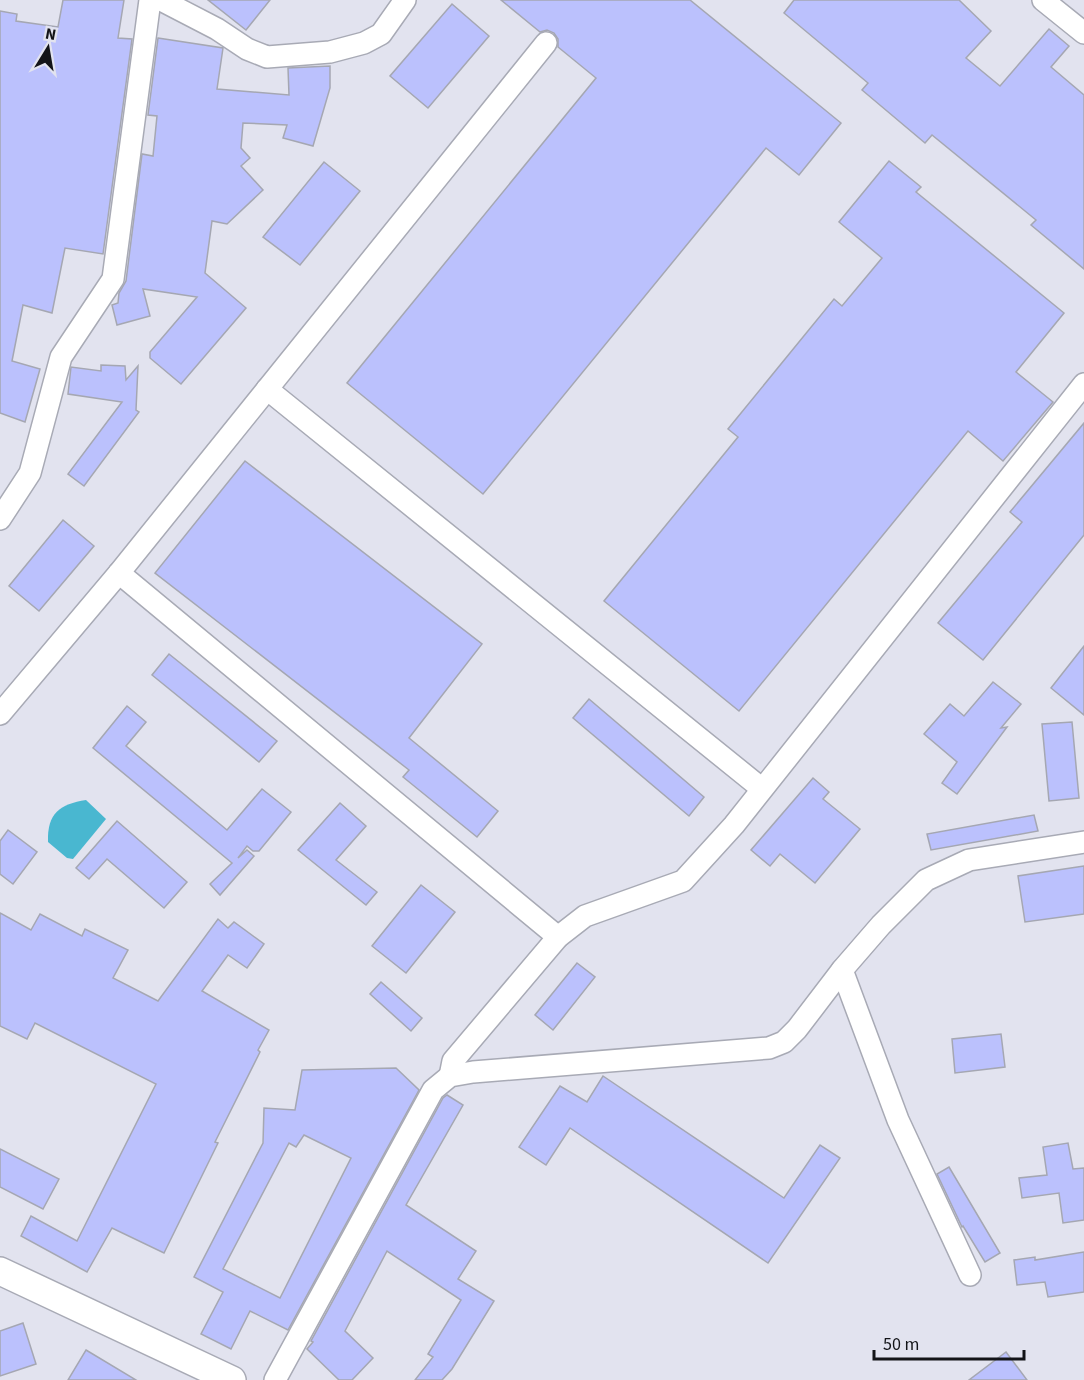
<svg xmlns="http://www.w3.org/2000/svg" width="1084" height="1380" viewBox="0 0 1084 1380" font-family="'Source Sans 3',sans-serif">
	<rect width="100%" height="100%" fill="#e2e3ef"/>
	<path fill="#49b7d0" d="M86,800L106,819L73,859L67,858L48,842C47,813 60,804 86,800Z"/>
	<g fill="#bbc1fd" stroke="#a5a7b2" stroke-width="1.5" fill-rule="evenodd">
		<polygon points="63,0 124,0 118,38 132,39 103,254 65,248 52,313 23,305 12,361 40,369 25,422 0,413 0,11 17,14 16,21 58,27"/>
		<polygon points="208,0 270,0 246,30"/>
		<polygon points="501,0 690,0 841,123 799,175 766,148 483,494 347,383 596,78 558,47 558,39 554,33 547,30 540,32"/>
		<polygon points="794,0 959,0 991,31 966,58 1000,86 1049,29 1069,46 1051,67 1084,95 1084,269 1031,225 1036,220 932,135 925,143 862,90 868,83 784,13"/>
		<polygon points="452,4 489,36 428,108 390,76"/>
		<polygon points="158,38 223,48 217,89 289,95 288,68 330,66 330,88 313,146 283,138 287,125 243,123 241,148 250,158 241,166 263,190 227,224 212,221 205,273 246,308 181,384 150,358 150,352 197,297 143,289 150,316 117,325 112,305 118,303 119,293 126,281 142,154 153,156 157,116 148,115"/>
		<polygon points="889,161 921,187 916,192 1064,313 1016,372 1053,402 1003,461 968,431 739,711 604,601 738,437 728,429 834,299 842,306 882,258 839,222"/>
		<polygon points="324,162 360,191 300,265 263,237"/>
		<polygon points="101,365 125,366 126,380 138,366 136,410 139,412 84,486 68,474 122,402 68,394 71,367 101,371"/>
		<polygon points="1084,423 1084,535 983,660 938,623 1022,522 1010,512"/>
		<polygon points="245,461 482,644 409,738 498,811 477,837 403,777 409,770 155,573"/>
		<polygon points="63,520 94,546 39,611 9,586"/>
		<polygon points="1084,646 1084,715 1051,688"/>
		<polygon points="169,654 277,741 259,762 152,675"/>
		<polygon points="993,682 1021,704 1001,728 1007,727 957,794 942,783 957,762 924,734 950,704 964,716"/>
		<polygon points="589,699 704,797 689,816 573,718"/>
		<polygon points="127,706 146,722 126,746 227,830 262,789 291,812 259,851 253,851 247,846 238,858 247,850 254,856 220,895 210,884 232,863 93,748"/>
		<polygon points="1072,722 1079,798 1049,801 1042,724"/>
		<polygon points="813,778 829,792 823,799 860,829 815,883 780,854 770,866 751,850"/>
		<polygon points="340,803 366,826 336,860 377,892 366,905 298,850"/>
		<polygon points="1034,815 1038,831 931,850 927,834"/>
		<polygon points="117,821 187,882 164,908 107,859 89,879 76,868"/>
		<polygon points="8,830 37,852 13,884 0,874 0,841"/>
		<polygon points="1084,866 1084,914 1025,922 1018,876"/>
		<polygon points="421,885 455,912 406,973 372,946"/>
		<polygon points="0,913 31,930 40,914 82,936 85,929 128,950 113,978 158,1001 218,919 228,928 234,922 264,944 247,968 228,955 202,991 269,1030 258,1050 260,1052 215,1142 218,1143 164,1253 112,1228 87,1272 21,1236 31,1216 77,1241 156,1084 35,1023 27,1039 0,1026"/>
		<polygon points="577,963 595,977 553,1030 535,1015"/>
		<polygon points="381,982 422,1018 411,1031 370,994"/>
		<polygon points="1001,1034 1005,1067 955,1073 952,1039"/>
		<path d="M396,1068L419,1090L288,1330L250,1311L231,1349L201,1334L223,1292L194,1277L263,1143L264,1108L295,1110L302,1070ZM304,1135L351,1158L280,1298L223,1269L289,1143L296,1147Z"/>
		<polygon points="603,1076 784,1198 820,1145 840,1158 768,1263 570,1128 546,1165 519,1147 560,1086 587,1102"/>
		<polygon points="447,1095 463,1105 406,1205 476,1251 458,1279 494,1301 452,1369 442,1380 415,1380 433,1357 428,1354 461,1300 387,1251 345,1331 373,1358 352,1380 339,1380 307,1349 313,1342 311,1341 443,1098"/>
		<polygon points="1068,1143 1073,1169 1084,1168 1084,1220 1063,1223 1059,1193 1022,1198 1019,1178 1047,1175 1043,1147"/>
		<polygon points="0,1149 59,1179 43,1209 0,1187"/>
		<polygon points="949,1167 1000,1253 985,1262 963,1226 962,1227 937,1174"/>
		<polygon points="1084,1252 1084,1292 1048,1297 1045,1282 1017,1285 1014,1260 1035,1257 1035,1260"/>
		<polygon points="23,1323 36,1364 0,1376 0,1331"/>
		<polygon points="86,1350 136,1380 68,1380"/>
		<polygon points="1006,1352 1027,1380 969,1380"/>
	</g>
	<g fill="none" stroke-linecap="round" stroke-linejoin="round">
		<g stroke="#a8aab5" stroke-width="24">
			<g id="minor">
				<polyline points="161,0 217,29 247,49 267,57 330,52 364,43 381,34 405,0"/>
				<polyline points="1043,0 1084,33"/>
				<polyline points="267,389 761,788"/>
				<polyline points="0,519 30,473 61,357 113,279 150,0"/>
				<polyline points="119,573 558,937"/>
				<polyline points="0,714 119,573 546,43"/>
				<polyline points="842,970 898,1120 970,1275"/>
				<polyline points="450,1076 453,1061 558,937 585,916 683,881 734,825 1084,384"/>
				<polyline points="275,1380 433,1090 450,1076 473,1072 769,1048 784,1042 797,1029 842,970 881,925 926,880 969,860 1084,842"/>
			</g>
		</g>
		<g stroke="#a8aab5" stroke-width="30">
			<polyline id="major" points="0,1271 232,1380"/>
		</g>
		<use href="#minor" stroke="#fff" stroke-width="21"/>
		<use href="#major" stroke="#fff" stroke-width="27"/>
	</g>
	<g transform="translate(48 48) rotate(11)" stroke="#e2e3ef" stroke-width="4.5" paint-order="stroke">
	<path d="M0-4.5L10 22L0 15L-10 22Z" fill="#131418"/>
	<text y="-9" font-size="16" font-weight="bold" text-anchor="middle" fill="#131418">N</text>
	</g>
	<path d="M874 1350v9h150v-9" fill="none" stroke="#131418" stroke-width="3"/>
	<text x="883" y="1350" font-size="18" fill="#131418" stroke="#e2e3ef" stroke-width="4.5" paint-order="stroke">50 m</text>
</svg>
